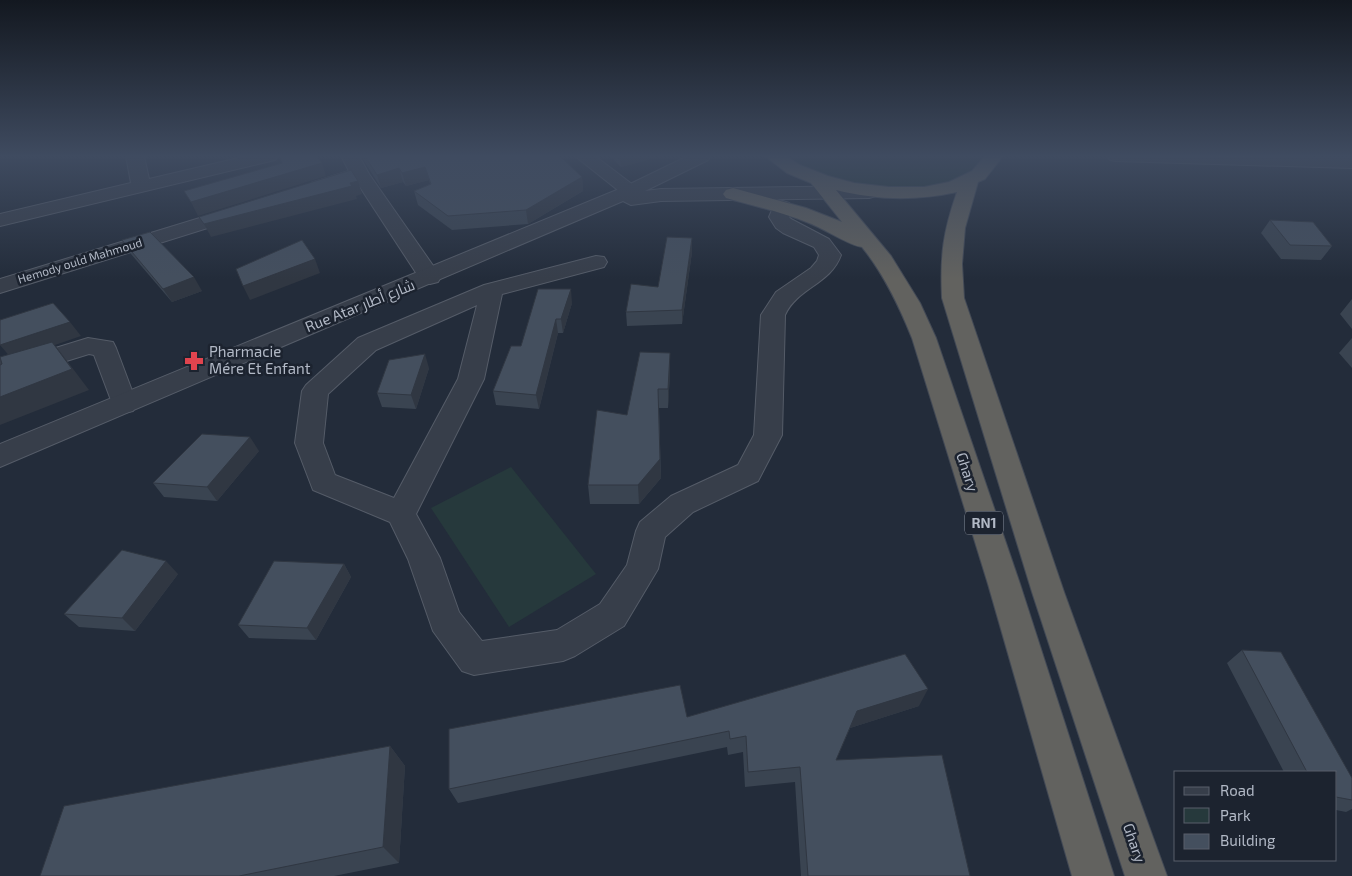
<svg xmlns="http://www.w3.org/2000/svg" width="1352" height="876" viewBox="0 0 1352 876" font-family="'Exo 2',Cairo,sans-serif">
	<rect width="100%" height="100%" fill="#232c3a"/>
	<g fill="#26393c">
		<path d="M783,156H983V157C979,161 976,168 971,171C940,192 881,194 846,184C827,179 807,169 788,161Z"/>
		<polygon points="511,467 596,574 509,627 431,508"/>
	</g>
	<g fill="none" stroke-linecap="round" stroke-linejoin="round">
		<g stroke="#555c68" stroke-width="2">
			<g id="minor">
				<polygon points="126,156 144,156 149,179 247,156 278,156 275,160 0,226 0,214 131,183"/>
				<polygon points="341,156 359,156 369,174 441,277 438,282 430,284 422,282 356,181 318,193 311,191 309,187 311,183 349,171"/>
				<polygon points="575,156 595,156 641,191 638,195 631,197 624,195"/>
				<polygon points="1107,156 1352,158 1352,168 1116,161 1110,160"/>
				<path d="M782,201L789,203L792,207L789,217L791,219L829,239L841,255C831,284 797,288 785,315L782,435L758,481L693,512L665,537L658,569L624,626L575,656L563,661L474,675L462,671L433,631L408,559L390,522L313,490L295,443L302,391L306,385L358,338L484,285L596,256L604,257L607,262L604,267L502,294L484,379L416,514L440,558L459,612L482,641L557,630L600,604L627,565L636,531L640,522L671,496L738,465L754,435L761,315L776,292L811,268L817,261L819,255L814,247L783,233L776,228L769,217L775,203ZM477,305L458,379L394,498L335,475L323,443L328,394L376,350Z"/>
				<polygon points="239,206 246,208 249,212 246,216 0,293 0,279"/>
				<polygon points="88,338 113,342 116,348 137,404 133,411 124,413 115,411 94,355 89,354 5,380 0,379 0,359 10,362"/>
			</g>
		</g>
		<g stroke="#555c68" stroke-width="2">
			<polygon id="tertiary" points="688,156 711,156 708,160 645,191 661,189 869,186 876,188 879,192 876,196 869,198 661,201 631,205 623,201 0,467 0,444 624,187"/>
		</g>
		<g stroke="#424955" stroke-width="2">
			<path id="trunk" d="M765,156H786L800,165L828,176L854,183L889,187H924L949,182L972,171L985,156H1003L985,179L978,182L965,228L962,264L964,298L1064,592L1167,876H1125L1032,592L942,298C940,255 943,232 957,192C916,201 876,200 836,190L891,256L920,303L936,338L1020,584L1114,876H1072L988,584L912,338C899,306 884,274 862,247C850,246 823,228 809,223C782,212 754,206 726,198L723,194L726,190L733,188L806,208L842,222L811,183L787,173Z"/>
		</g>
		<use href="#minor" fill="#373e4a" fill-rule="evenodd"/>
		<use href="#tertiary" fill="#373e4a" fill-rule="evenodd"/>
		<use href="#trunk" fill="#62625f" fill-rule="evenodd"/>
	</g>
	<g fill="#3a4451">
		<polygon points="361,156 560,156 582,177 583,191 528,224 452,230 418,205 414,191 430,184 429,180 406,186 403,182 381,188"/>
		<polygon points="610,156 662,156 621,167"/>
		<polygon points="1270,220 1332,246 1321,260 1281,259 1261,233"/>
		<polygon points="692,238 692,252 682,324 627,326 626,312 658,287"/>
		<polygon points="122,240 202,291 172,302 131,254"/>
		<polygon points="1352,299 1352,329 1340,314"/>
		<polygon points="572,303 563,333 558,333 539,409 496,405 493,391 521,346"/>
		<polygon points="1352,338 1352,368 1339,353"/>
		<polygon points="670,353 670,373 668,408 659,408 661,478 639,504 590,504 588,485 627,415"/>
		<polygon points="429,368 416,409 382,407 377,393"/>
		<polygon points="259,451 217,501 164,497 153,483"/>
		<polygon points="344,564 351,577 316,640 249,638 238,625"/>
		<polygon points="178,574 135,631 79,627 64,614"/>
		<polygon points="1242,650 1352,778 1352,809 1346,812 1336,810 1336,772 1284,772 1227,663"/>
		<polygon points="919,706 850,728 836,760 970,876 801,876 795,782 745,787 743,752 728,755 727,747 458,803 449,789 687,717"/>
		<polygon points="390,746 405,766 399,863 334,876 40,876"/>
	</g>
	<g fill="#303742">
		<polygon points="620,156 662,156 621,167"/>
		<polygon points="322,163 326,176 198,216 191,202"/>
		<polygon points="425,167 429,180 406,186 402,173"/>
		<polygon points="399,168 403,182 381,188 377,175"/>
		<polygon points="582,177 583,191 528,224 526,210"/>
		<polygon points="358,181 362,194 356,196 357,199 211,237 204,224"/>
		<polygon points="692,238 692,252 682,324 682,310"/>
		<polygon points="315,259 320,273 250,300 243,286"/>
		<polygon points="194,277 202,291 172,302 163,289"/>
		<polygon points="571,289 572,303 563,333 561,319"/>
		<polygon points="556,319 558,333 539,409 536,395"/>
		<polygon points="70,322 81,336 55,345 89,390 0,425 0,397 12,359 0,345"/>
		<polygon points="670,353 670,373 668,408 668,389"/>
		<polygon points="425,354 429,368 416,409 411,395"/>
		<polygon points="250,437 259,451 217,501 207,487"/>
		<polygon points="660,459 661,478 639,504 638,485"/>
		<polygon points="166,561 178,574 135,631 122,618"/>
		<polygon points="344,564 351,577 316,640 307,628"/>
		<polygon points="928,689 919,706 850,728 857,711"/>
		<polygon points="390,746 405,766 399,863 383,847"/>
	</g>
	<g fill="#444f5e" stroke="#303742">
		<polygon points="280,156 317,156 322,163 191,202 184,191 282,163"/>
		<polygon points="365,156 560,156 582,177 526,210 448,216 414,191 431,184 425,167 402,173 399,168 377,175"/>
		<polygon points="351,170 358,181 350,183 352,186 204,224 199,217"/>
		<polygon points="1270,220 1313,222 1332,246 1290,245"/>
		<polygon points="150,232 194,277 163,289 122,240"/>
		<polygon points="667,237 692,238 682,310 626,312 631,284 658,287"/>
		<polygon points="302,240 315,259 243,286 236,269"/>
		<polygon points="538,289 571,289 561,319 556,319 536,395 493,391 511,346 521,346"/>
		<polygon points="53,303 70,322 0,345 0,320"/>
		<polygon points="52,342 72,369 0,397 0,365 2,364 0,357"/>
		<polygon points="640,352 670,353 668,389 658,389 660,459 638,485 588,485 597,410 627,415"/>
		<polygon points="425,354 411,395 377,393 389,360"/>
		<polygon points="202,434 250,437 207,487 153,483"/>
		<polygon points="122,550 166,561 122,618 64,614"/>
		<polygon points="274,561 344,564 307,628 238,625"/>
		<polygon points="1242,650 1281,652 1352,778 1352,800 1336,797 1336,772 1307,772"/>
		<polygon points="905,654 928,689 857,711 836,760 942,755 970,876 808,876 800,767 748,772 746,736 730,739 729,731 449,789 449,729 680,685 687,717"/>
		<polygon points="390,746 383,847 239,876 40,876 64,806"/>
	</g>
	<linearGradient id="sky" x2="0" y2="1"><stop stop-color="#131820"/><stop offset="0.56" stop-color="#3f4b60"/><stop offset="1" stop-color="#3f4b60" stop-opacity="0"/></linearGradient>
	<rect width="1352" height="279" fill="url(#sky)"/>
	<defs>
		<g id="pharmacy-bare" transform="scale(1.5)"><path d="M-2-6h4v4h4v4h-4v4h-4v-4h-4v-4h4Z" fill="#e0444e" stroke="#1c232f" stroke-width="2.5" paint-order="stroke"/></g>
	</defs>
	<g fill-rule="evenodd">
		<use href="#pharmacy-bare" x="194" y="361"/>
	</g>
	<g text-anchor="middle" stroke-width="5" stroke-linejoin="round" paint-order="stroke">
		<g font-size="12" fill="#b2b9c6" stroke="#1c232f">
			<text transform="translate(80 261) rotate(-17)" y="4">Hemody ould Mahmoud</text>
		</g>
		<rect fill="#1c232f" stroke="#858c99" stroke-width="1" x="965" y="511.5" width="38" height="23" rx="4"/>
		<g font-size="14" font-weight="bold" fill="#b2b9c6">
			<text x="984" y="528">RN1</text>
		</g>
		<g font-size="15" fill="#b2b9c6" stroke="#1c232f">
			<text transform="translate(360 306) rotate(-22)" y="5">Rue Atar شارع أطار</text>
			<text transform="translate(967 472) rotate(72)" y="5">Ghary</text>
			<text transform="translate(1134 843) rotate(71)" y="5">Ghary</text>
		</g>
		<g font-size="15" fill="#b2b9c6" stroke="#1c232f" text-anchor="start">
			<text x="209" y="357">Pharmacie<tspan x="209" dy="17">Mére Et Enfant</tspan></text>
		</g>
	</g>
	<rect x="1174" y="771" width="162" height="90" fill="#1c232f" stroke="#585f6b"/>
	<rect x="1184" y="787" width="25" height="8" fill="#373e4a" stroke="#585f6b"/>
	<text x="1220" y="796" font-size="15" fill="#b2b9c6">Road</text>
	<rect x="1184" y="808" width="25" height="15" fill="#26393c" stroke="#585f6b"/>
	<text x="1220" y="821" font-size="15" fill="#b2b9c6">Park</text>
	<rect x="1184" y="834" width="25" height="15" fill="#444f5e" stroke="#585f6b"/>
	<text x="1220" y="846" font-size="15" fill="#b2b9c6">Building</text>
</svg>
